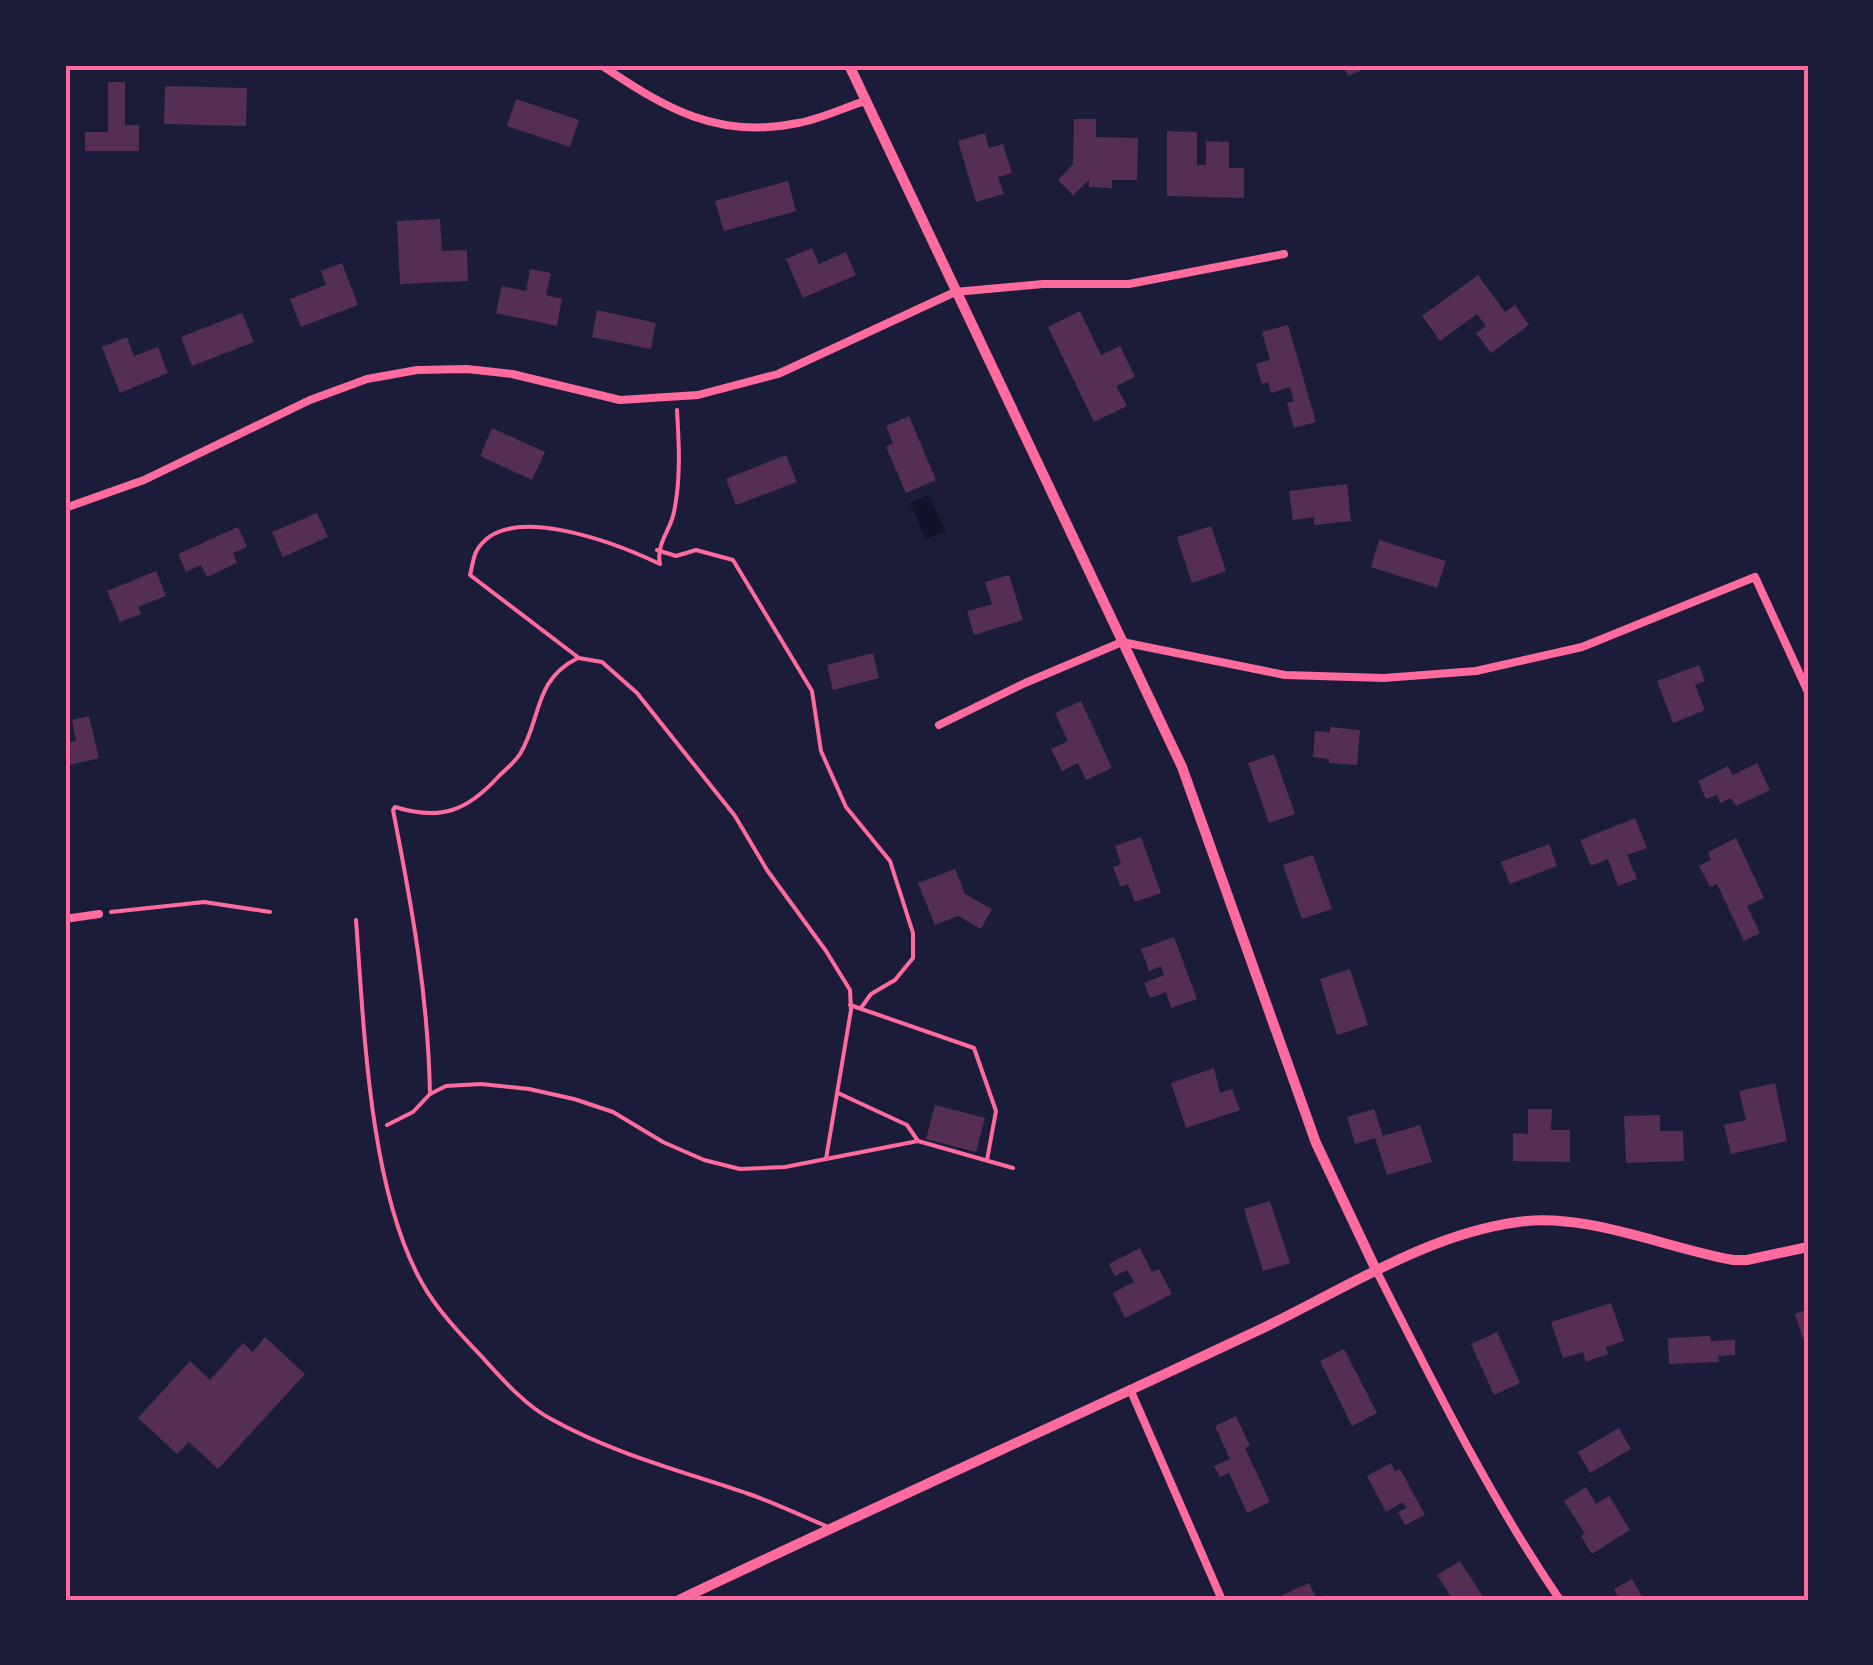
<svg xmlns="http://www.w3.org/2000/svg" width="1873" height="1665" viewBox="0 0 1873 1665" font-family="Rubik,sans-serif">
	<rect width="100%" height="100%" fill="#1b1b3a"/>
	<polygon fill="#12122b" points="929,495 945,531 926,539 910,503"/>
	<g fill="#542f53">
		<polygon points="1343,65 1374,65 1348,76"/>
		<polygon points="108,82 125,82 125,125 139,125 139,151 85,151 85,132 108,132"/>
		<polygon points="165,86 247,88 246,126 164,124"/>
		<polygon points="516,99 579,120 570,147 507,126"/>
		<polygon points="1074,119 1096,119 1096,137 1138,138 1137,180 1112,180 1112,188 1089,187 1089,180 1073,195 1058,180 1073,164"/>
		<polygon points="1167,131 1197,132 1197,165 1206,165 1206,141 1229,142 1229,168 1244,168 1244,198 1167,196"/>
		<polygon points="985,133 989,148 1003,144 1012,173 998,177 1004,194 976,202 958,141"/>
		<polygon points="788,181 796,211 724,231 715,201"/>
		<polygon points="440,219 442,251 467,250 468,281 400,284 397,221"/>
		<polygon points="812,248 819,264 846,252 856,275 803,298 786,259"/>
		<polygon points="342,263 358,305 301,327 290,299 326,285 321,271"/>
		<polygon points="530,269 551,273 546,295 562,299 557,326 496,313 502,286 526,291"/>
		<polygon points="1478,275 1505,312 1515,305 1529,325 1491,353 1476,333 1486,326 1477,314 1440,341 1422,316"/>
		<polygon points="597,310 656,323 651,349 592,337"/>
		<polygon points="1080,311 1101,355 1120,346 1135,377 1116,386 1127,406 1094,422 1048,327"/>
		<polygon points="242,313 254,342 192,366 181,337"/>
		<polygon points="1288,325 1316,422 1294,428 1287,403 1294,401 1290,387 1271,393 1268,382 1262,384 1256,364 1270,360 1262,332"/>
		<polygon points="127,337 134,356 158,347 168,373 120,393 102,347"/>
		<polygon points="909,416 936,480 906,493 886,447 893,443 886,426"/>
		<polygon points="492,428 545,452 532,480 480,456"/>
		<polygon points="786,455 797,482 736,505 726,479"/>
		<polygon points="1347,484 1351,521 1314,525 1314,517 1293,520 1289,491"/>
		<polygon points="317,513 328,537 283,557 272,532"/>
		<polygon points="1211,526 1226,571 1192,583 1177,537"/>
		<polygon points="238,527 247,547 233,553 237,563 207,577 201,565 186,572 178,554"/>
		<polygon points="1379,540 1446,561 1437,588 1371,567"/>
		<polygon points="156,571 166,596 138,607 141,614 120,622 107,591"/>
		<polygon points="1009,575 1023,620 974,635 967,611 992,604 985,582"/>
		<polygon points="873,653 879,678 833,690 827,665"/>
		<polygon points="1699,665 1705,681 1695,685 1705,710 1673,723 1657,681"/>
		<polygon points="1081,701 1112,768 1086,780 1078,763 1062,771 1051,749 1068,741 1055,713"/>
		<polygon points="89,716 99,758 65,766 65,743 76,741 72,720"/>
		<polygon points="1330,727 1360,730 1357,765 1329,763 1329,759 1313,757 1315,731 1330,732"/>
		<polygon points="1274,754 1295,814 1269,823 1248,763"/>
		<polygon points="1757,763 1770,790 1736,806 1731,798 1720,803 1717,795 1706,799 1698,781 1728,766 1733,775"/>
		<polygon points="1635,818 1647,848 1627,855 1637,879 1618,886 1608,859 1591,866 1580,840"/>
		<polygon points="1141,837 1161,893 1135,902 1128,884 1121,887 1113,867 1121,864 1115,846"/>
		<polygon points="1736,838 1764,898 1747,906 1760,933 1744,941 1717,884 1710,887 1699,866 1711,860 1708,852"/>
		<polygon points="1549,844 1557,866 1510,884 1501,862"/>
		<polygon points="1313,855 1332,909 1302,919 1283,865"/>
		<polygon points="955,869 965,894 992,909 981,929 958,916 935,925 918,883"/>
		<polygon points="1174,937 1197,999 1171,1008 1166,992 1150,998 1144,983 1164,975 1161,966 1149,971 1141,949"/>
		<polygon points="1350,969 1368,1025 1337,1035 1320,979"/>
		<polygon points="1214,1068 1220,1093 1232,1089 1240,1110 1186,1128 1171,1083"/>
		<polygon points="1775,1083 1787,1141 1731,1154 1724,1125 1746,1120 1739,1091"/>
		<polygon points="935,1105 985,1118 976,1152 926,1139"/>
		<polygon points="1374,1109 1383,1136 1420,1125 1432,1162 1387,1175 1375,1138 1355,1144 1347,1117"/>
		<polygon points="1528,1109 1552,1109 1551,1130 1570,1130 1570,1162 1513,1161 1513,1133 1528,1134"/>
		<polygon points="1660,1115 1660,1131 1683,1131 1684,1161 1626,1163 1624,1116"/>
		<polygon points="1270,1201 1290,1263 1263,1271 1244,1209"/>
		<polygon points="1140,1248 1152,1272 1159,1269 1172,1294 1125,1318 1113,1293 1134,1282 1127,1270 1115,1276 1109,1264"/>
		<polygon points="1611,1303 1624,1341 1606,1347 1608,1354 1586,1362 1583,1352 1563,1358 1551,1322"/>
		<polygon points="1808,1309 1808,1337 1803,1339 1795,1314"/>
		<polygon points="1497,1332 1520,1383 1494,1395 1471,1344"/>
		<polygon points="1710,1336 1711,1341 1735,1340 1735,1355 1718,1356 1719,1362 1669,1364 1668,1338"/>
		<polygon points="265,1337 305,1374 218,1469 189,1442 177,1454 138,1418 190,1361 210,1380 243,1343 253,1352"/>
		<polygon points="1344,1349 1377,1413 1352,1426 1320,1361"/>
		<polygon points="1236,1416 1250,1446 1245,1448 1270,1502 1247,1513 1229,1473 1220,1477 1214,1466 1230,1459 1215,1426"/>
		<polygon points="1619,1428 1631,1449 1590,1473 1578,1452"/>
		<polygon points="1391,1463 1395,1471 1400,1469 1425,1515 1405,1525 1398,1512 1406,1508 1403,1502 1386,1512 1367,1476"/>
		<polygon points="1586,1487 1596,1504 1609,1496 1630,1530 1592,1554 1581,1536 1585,1534 1564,1501"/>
		<polygon points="1460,1561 1485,1600 1453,1600 1437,1575"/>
		<polygon points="1632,1579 1644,1600 1620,1600 1614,1589"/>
		<polygon points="1309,1583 1317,1600 1328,1595 1330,1600 1279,1600 1278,1597"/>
	</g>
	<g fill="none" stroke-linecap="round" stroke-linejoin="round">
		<g stroke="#ff6b9d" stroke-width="4">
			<path d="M677,410C679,444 681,478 674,512C670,532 656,543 660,564C620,545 504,498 476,552C473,558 472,568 470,575L579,658L602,662L637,693L735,816L767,870L826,951L850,990L851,1010L826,1159"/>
			<polyline points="657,550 676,556 696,550 733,560 812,691 821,751 846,807 890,861 913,933 913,958 895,980 871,994 861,1008"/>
			<polyline points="111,912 204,902 270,912"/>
			<polyline points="850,1005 974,1048 996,1111 987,1160"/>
			<polyline points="838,1093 907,1125 918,1141"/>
			<path d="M430,1094C428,995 412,907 393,810L395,807C441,821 467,811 498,777C505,770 514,763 520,754C542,718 533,680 578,658"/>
			<polyline points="387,1125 413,1112 430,1094 446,1086 481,1084 529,1089 574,1099 613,1112 663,1142 704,1160 740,1169 785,1167 918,1141 1013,1168"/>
		</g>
		<path stroke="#ff6b9d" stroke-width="4" d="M356,920C364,1027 369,1189 422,1283C437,1310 462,1336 484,1359C503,1380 526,1406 551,1419C614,1454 682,1471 749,1494C775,1503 800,1515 826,1526"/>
		<g stroke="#ff6b9d" stroke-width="8">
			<path d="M601,65C665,108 718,140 798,123C821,119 843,108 865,101"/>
			<polyline points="65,508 144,480 310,400 367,379 417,370 467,369 512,374 620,400 698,395 778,374 955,292 1043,284 1129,284 1284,254"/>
			<polyline points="939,725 1025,683 1122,642 1285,675 1384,678 1476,671 1582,647 1755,577 1808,692"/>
			<polyline points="65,919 99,914"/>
			<path d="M1377,1272C1434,1384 1489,1496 1560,1600"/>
			<polyline points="1130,1389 1222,1600"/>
		</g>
		<g stroke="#ff6b9d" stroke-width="10">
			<polyline points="849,65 1182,767 1316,1143 1377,1272"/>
			<path d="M679,1600C872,1508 1068,1420 1261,1329C1343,1290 1427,1234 1518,1222C1586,1212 1666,1248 1733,1260H1747L1808,1247"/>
		</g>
	</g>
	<rect width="1873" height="1665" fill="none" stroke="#1b1b3a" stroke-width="135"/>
	<rect x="68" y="68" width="1738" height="1530" fill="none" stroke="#ff6b9d" stroke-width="4"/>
</svg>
